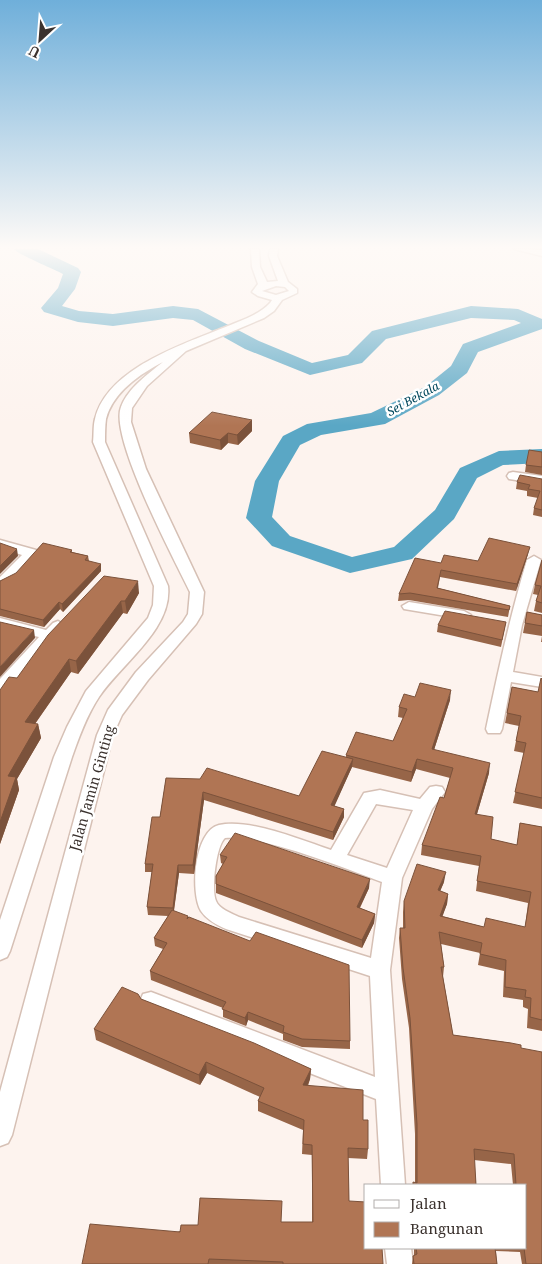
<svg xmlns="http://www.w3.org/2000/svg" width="542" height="1264" viewBox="0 0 542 1264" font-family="'Noto Serif',serif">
	<rect width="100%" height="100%" fill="#fdf3ee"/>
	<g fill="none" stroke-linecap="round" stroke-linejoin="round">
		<path fill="#5aa7c5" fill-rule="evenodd" d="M14,249H38L78,268L81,272L75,289L62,306L79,311L113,314L173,306L198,309L259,341L312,363L348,355L372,331L471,306L518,309L542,319V329L478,352L467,373L439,395L385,424L321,435L300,445L279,481L272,517L290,536L352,557L394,547L435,510L460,468L499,451L542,449V463L503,465L477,478L454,519L412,559L350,573L272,546L246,518L255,481L283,436L307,424L371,413L425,387L451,366L463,344L521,323L514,320L471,318L386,339L362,363L310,375L245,349L193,320L173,318L113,326L78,322L44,312L41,308L58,288L63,274C54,269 17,254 14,249Z"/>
		<g stroke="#d6c0b5" stroke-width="3">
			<g id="minor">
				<path d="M251,249H259L260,267L267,282L278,281L269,256L270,249H278L277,256L288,282L297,289V293L282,300L274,311L264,318L186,351L147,386L132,408L131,422L146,469L204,592L202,614L196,624L148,680L122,715L113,735L12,1135L8,1143L0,1146V1092L97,735L108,710L136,672L183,622L188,614L190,592C174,559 109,437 121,407C128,388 148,374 163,362C140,374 113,392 106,419C105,426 105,435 105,442L168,586C173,629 121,664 99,697C87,715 79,737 72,757L10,951L7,957L0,960V920L54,757L67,727L86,691L148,618L153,605L154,586L93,442C94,435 93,426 95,419C107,369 181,345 223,328C239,321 258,316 270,303L272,300L258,296L252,292L258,284L252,267ZM276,286L285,287L289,291L276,295L262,291Z"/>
				<polygon points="514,249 542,250 542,256"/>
				<polygon points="513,472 542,476 542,484 509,479 507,476 509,473"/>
				<path d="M0,540L36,550L38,553C29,566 15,584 0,588V577L22,555L0,548Z"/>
				<path d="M534,556L541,560L522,625L513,672L542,677V687L511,682L502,729L500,733H488L486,729C498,672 510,616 527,560Z"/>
				<polygon points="409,602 464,611 471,615 464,619 404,609 402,606"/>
				<polygon points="0,618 46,630 53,623 58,621 65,626 6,693 0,694 0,679 39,637 0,628"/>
				<path d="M436,786L442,787L445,792L432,809L402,878L390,970L405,1185H381L376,1099L143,1008L140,1001L143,994L151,992L375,1077L370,976L226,929C217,925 207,920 201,911C190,893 194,831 219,825C249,818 301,840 331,850L364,793L380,790L420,799L430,787ZM376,804L413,810L387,868L347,855ZM225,838C260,834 346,869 382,882L371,958L239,917C231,913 219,909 216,901C211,890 216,846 225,838Z"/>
				<polygon points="385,1248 411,1248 413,1264 387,1264"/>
			</g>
		</g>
		<use href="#minor" fill="#fff" fill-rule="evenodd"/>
	</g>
	<g fill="#976548">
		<polygon points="252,431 238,445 228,443 221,450 190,443 189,433"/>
		<polygon points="542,452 542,475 525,472 526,465"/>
		<polygon points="542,479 542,517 533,515 534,508 538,498 527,496 527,491 516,489 517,482"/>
		<polygon points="72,550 72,552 88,556 89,561 101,571 63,612 60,609 44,627 0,616 0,581"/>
		<polygon points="528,554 516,591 440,577 438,588 510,606 508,617 409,600 398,601 399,594 441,563 478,561"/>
		<polygon points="542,560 542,613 534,611 536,601 538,595 533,594 535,585"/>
		<polygon points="104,576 139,593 127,614 123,613 78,674 71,672 35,724 38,724 41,738 17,779 19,790 0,844 0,690 17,678"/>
		<polygon points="527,612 542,615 542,642 541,642 542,636 523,633"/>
		<polygon points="506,622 501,647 437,632 438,625"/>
		<polygon points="542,679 542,809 513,803 524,753 514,751 519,726 505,723 512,687 538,692"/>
		<polygon points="415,697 450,700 434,750 489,773 477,814 491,839 517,845 520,823 542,827 542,1031 527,1028 528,1009 523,1007 523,1000 503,997 504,971 478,965 480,953 441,944 444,967 443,977 453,1035 511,1043 542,1264 522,1264 520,1252 496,1251 497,1264 412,1264 413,1256 414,1256 414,1248 526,1248 526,1185 513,1185 511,1164 474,1160 476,1185 415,1183 415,1134 409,1028 402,979 399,938 400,928 403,928 403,912 404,901 444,882 440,891 448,894 447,904 442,916 484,927 525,927 528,903 476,891 479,866 421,855 422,845 444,798 450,778 416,769 411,782 352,767 334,806 344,809 344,817 333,840 204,800 194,874 179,873 174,911 188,918 350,1041 350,1049 302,1047 283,1040 283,1034 248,1020 246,1026 223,1017 223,1008 151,980 150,971 163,949 155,946 154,938 168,916 148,915 147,907 152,872 145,872 145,864 160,817 166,778 299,796 346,757 346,755 393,741 403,718 398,717 399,707"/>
		<polygon points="220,855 369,888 360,908 375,914 374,923 362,948 216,893 216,876 223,864 221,863"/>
		<polygon points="141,999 311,1069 310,1079 308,1086 363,1120 368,1149 367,1159 348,1158 349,1201 383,1264 82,1264 198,1225 281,1222 312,1222 312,1155 302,1154 303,1130 258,1111 258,1101 260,1097 207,1073 200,1085 96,1040 94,1029"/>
	</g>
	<g fill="#7b523b">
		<polygon points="252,420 252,431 238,445 237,435"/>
		<polygon points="228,433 228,443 221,450 220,440"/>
		<polygon points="530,547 528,554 516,591 517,584"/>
		<polygon points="17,549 18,556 0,574 0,566"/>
		<polygon points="101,564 101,571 63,612 62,604"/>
		<polygon points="138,581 139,593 127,614 125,601"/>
		<polygon points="121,601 123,613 78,674 76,661"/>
		<polygon points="59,602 60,609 44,627 43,620"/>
		<polygon points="34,630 35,638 0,677 0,667"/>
		<polygon points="69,659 71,672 27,735 25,722"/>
		<polygon points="451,690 450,700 431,759 432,749"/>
		<polygon points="38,724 41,738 17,779 19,790 0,844 0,822 8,776"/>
		<polygon points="353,759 352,767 331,814 331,805"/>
		<polygon points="417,759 416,769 411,782 412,772"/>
		<polygon points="490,763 489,773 474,824 475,814"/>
		<polygon points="203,792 204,800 194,874 193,865"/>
		<polygon points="344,809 344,817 333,840 333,832"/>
		<polygon points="178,865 179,873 173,916 173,908"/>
		<polygon points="446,872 444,882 436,901 438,890"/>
		<polygon points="370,879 369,888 356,915 357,907"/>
		<polygon points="448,894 447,904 439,926 440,916"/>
		<polygon points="375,914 374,923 362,948 362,940"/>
		<polygon points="248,1012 248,1020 246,1026 245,1018"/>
		<polygon points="206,1062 207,1073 200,1085 199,1075"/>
		<polygon points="311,1069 310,1079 303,1095 303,1085"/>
	</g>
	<g fill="#b07554" stroke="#7b523b">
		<polygon points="212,412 252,420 237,435 228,433 220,440 189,433"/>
		<polygon points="529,450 542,452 542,467 526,465"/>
		<polygon points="520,475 542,479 542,510 534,508 540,491 528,489 530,485 517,482"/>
		<polygon points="489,538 530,547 517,584 441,570 437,588 510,606 509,610 410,593 399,594 415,558 441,563 444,555 478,561"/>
		<polygon points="0,543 17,549 0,566"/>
		<polygon points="43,543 72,550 70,552 88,556 85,560 101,564 62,604 59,602 43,620 0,609 0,581 16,573"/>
		<polygon points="542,560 542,603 536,601 541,586 535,585"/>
		<polygon points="104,576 138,581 125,601 121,601 76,661 69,659 25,722 38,724 8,776 16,777 0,822 0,690 9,677 17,678 48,635"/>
		<polygon points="445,611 506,622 502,640 438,625"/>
		<polygon points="527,612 542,615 542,626 525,623"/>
		<polygon points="0,622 34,630 0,667"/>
		<polygon points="541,678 542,679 542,798 515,792 526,743 516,741 521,716 507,713 512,687 538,692"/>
		<polygon points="420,683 451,690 432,749 490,763 475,814 493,817 491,839 517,845 520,823 542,827 542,1020 530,1017 531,998 525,997 526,990 505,987 506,960 480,954 482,943 439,932 444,967 441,967 453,1035 511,1043 521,1045 521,1048 542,1052 542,1264 526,1264 524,1248 526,1248 526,1185 516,1185 514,1154 474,1149 476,1185 413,1185 413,1182 417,1183 417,1124 410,1018 403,968 400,928 405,928 404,901 417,864 446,872 438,890 448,894 440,916 484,927 486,918 525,927 531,892 477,881 481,856 422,845 440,797 444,798 453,768 417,759 412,772 346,755 356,732 393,741 407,709 399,707 404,694 415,697"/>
		<polygon points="322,751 353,759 331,805 344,809 333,832 203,792 193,865 178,865 173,908 147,907 153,864 145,864 152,817 160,817 166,778 200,779 207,768 299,796"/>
		<polygon points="235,833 370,879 357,907 375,914 362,940 216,884 216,876 227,857 220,855"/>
		<polygon points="172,910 188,916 187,919 189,917 250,941 256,932 349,965 350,1041 302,1039 283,1032 284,1026 248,1012 245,1018 222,1009 226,1002 150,971 167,943 154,938"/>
		<polygon points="122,987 138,994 141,999 254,1043 311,1069 303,1085 363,1090 363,1120 368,1120 368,1149 348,1148 349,1201 366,1202 366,1248 382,1248 383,1264 283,1264 283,1262 209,1259 208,1264 82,1264 90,1224 180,1232 181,1225 198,1225 200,1198 282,1201 281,1222 313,1222 312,1145 303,1144 304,1120 258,1101 264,1088 206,1062 199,1075 94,1029"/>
		<polygon points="416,1248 495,1248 497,1264 414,1264 413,1256 417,1254"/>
	</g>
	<linearGradient id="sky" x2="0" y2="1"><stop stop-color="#6fafda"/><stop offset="0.58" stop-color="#fefaf7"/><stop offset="1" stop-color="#fefaf7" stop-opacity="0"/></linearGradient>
	<rect width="542" height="426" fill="url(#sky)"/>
	<g text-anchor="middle" stroke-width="5" stroke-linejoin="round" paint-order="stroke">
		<g font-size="12" font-style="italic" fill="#02485d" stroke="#fff">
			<text transform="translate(413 399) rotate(-29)" y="4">Sei Bekala</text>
		</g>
		<g font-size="14" fill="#3b322e" stroke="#fff">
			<text transform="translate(92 788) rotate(-74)" y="5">Jalan Jamin Ginting</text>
		</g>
	</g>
	<rect x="364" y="1184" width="162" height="65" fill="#ffffff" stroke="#b1adab"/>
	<rect x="374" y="1200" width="25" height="8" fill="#ffffff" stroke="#b1adab"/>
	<text x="410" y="1209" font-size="15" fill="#3b322e">Jalan</text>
	<rect x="374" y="1222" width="25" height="15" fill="#b07554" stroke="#b1adab"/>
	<text x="410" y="1234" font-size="15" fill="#3b322e">Bangunan</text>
	<g transform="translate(40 40) rotate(206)" stroke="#ffffff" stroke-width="4" paint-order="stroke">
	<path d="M0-4L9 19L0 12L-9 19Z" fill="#3b322e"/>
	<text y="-8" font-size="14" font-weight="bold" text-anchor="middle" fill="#3b322e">U</text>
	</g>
</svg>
